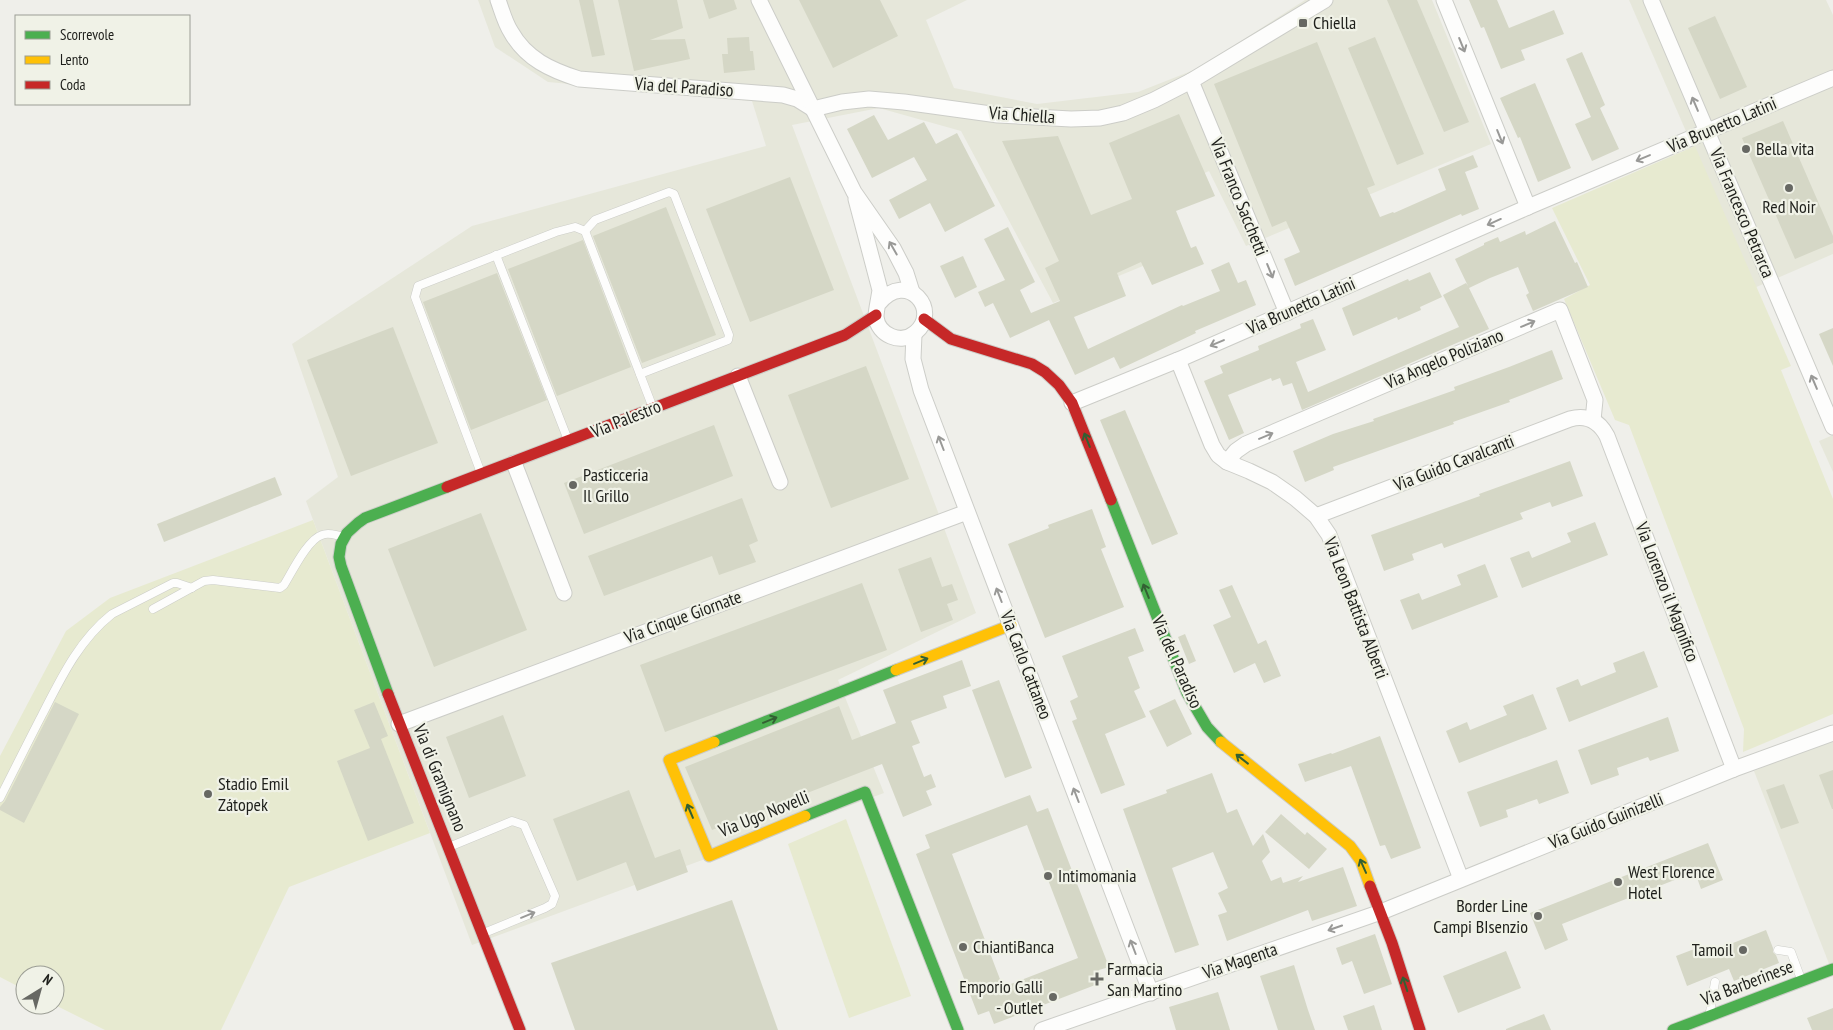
<svg xmlns="http://www.w3.org/2000/svg" width="1833" height="1030" viewBox="0 0 1833 1030" font-family="'PT Sans Narrow',sans-serif">
	<rect width="100%" height="100%" fill="#efefea"/>
	<g fill="#e6e7da">
		<polygon points="478,0 967,0 926,20 954,88 1037,104 1138,92 1199,68 1305,0 1432,0 1491,144 1246,246 1209,171 1139,204 1160,259 1053,303 961,131 879,108 792,125 976,613 838,680 884,793 472,945 306,501 338,477 292,344 472,226 766,146 752,101 548,82 495,47"/>
		<polygon points="1629,0 1826,0 1833,15 1833,254 1754,288"/>
		<polygon points="1833,435 1833,472 1819,441"/>
		<polygon points="1833,738 1833,974 1754,771"/>
	</g>
	<g fill="#e7ead0">
		<polygon points="1695,146 1791,366 1781,370 1833,499 1833,714 1743,752 1744,729 1629,425 1615,420 1564,299 1590,285 1552,208"/>
		<polygon points="313,520 430,833 289,887 221,1030 105,1030 55,1005 55,975 25,975 25,990 0,977 0,756 66,631 110,598"/>
		<polygon points="846,819 911,996 849,1018 788,844"/>
	</g>
	<g fill="#d5d7c6" fill-rule="evenodd">
		<polygon points="579,0 593,0 605,55 592,57"/>
		<polygon points="618,0 677,0 683,28 650,40 685,39 690,59 634,71"/>
		<polygon points="703,0 734,0 737,9 709,19"/>
		<polygon points="799,0 880,0 898,36 833,68"/>
		<polygon points="1387,0 1417,0 1469,122 1444,132"/>
		<polygon points="1469,0 1497,0 1509,28 1554,10 1564,34 1521,50 1525,60 1501,69 1484,27 1481,28"/>
		<polygon points="1715,16 1747,87 1720,99 1688,28"/>
		<polygon points="749,37 750,51 753,51 755,70 724,73 722,54 728,54 727,38"/>
		<polygon points="1375,37 1424,154 1397,165 1348,48"/>
		<polygon points="1317,42 1375,185 1367,188 1380,217 1393,212 1394,213 1446,190 1438,169 1473,155 1478,167 1465,172 1479,209 1462,216 1461,214 1295,286 1284,259 1300,252 1286,221 1272,227 1214,84"/>
		<polygon points="1582,52 1605,105 1600,108 1619,149 1592,161 1575,124 1591,117 1566,59"/>
		<polygon points="1535,83 1571,168 1538,182 1520,137 1518,138 1500,98"/>
		<polygon points="1179,114 1215,196 1176,211 1191,248 1196,246 1204,264 1152,285 1141,262 1117,273 1126,296 1074,317 1088,349 1182,305 1183,306 1220,291 1211,270 1229,262 1238,283 1246,280 1256,305 1195,331 1196,333 1120,369 1114,357 1075,375 1049,320 1010,338 993,303 985,307 978,292 1005,280 984,239 1008,227 1035,282 1020,290 1031,313 1060,301 1045,268 1059,261 1002,141 1058,136 1091,215 1132,199 1109,143"/>
		<polygon points="874,115 888,140 924,122 936,144 957,133 995,206 945,232 930,203 899,219 889,200 927,180 914,157 872,178 847,129"/>
		<polygon points="1783,121 1833,236 1833,243 1795,259 1742,138"/>
		<polygon points="790,177 834,290 750,322 706,209"/>
		<polygon points="666,207 716,335 642,363 593,236"/>
		<polygon points="1555,221 1575,263 1577,262 1588,287 1533,311 1526,295 1529,293 1518,267 1490,278 1469,288 1489,329 1302,410 1292,383 1283,386 1280,378 1272,381 1271,378 1228,395 1244,433 1229,440 1204,381 1223,373 1220,366 1259,350 1258,346 1301,328 1300,324 1313,319 1326,350 1296,362 1308,392 1459,327 1443,295 1466,283 1468,286 1455,259 1484,245 1484,243 1498,237 1500,242 1525,231 1526,235"/>
		<polygon points="583,240 631,367 557,396 508,269"/>
		<polygon points="963,256 977,287 955,298 940,266"/>
		<polygon points="1430,272 1442,297 1420,307 1421,310 1398,320 1397,317 1353,336 1342,308 1408,279 1409,281"/>
		<polygon points="497,273 547,400 471,430 423,302"/>
		<polygon points="393,327 438,443 351,476 307,360"/>
		<polygon points="1833,328 1833,366 1819,334"/>
		<polygon points="1552,350 1563,379 1509,400 1510,402 1453,422 1454,424 1333,467 1334,470 1305,482 1293,451 1333,434 1374,421 1373,419 1455,390 1454,387 1509,367"/>
		<polygon points="866,366 909,479 831,508 788,395"/>
		<polygon points="1125,410 1178,534 1152,545 1100,420"/>
		<polygon points="714,425 733,476 584,534 564,483"/>
		<polygon points="1570,461 1583,496 1552,507 1550,502 1520,513 1523,519 1444,548 1442,543 1412,554 1414,560 1384,571 1371,535 1480,496 1479,494"/>
		<polygon points="275,477 282,495 164,542 157,524"/>
		<polygon points="742,498 758,541 749,545 756,562 719,575 712,556 604,596 588,556"/>
		<polygon points="1092,509 1106,547 1101,549 1124,607 1045,638 1008,544 1049,528 1048,525"/>
		<polygon points="481,513 527,630 434,667 388,549"/>
		<polygon points="1595,522 1608,555 1522,588 1510,558 1529,551 1532,558 1571,542 1567,533"/>
		<polygon points="931,557 942,587 952,584 958,600 947,604 953,620 921,632 898,569"/>
		<polygon points="1485,564 1498,597 1412,630 1400,600 1419,593 1422,600 1461,585 1457,575"/>
		<polygon points="862,583 887,650 665,732 640,665"/>
		<polygon points="1232,585 1258,644 1266,640 1281,676 1264,683 1255,663 1234,673 1213,625 1231,617 1219,590"/>
		<polygon points="1135,628 1144,651 1128,657 1140,688 1134,691 1146,717 1105,734 1125,785 1101,794 1072,721 1077,719 1070,701 1078,697 1062,656"/>
		<polygon points="1185,634 1196,661 1189,664 1178,637"/>
		<polygon points="1644,651 1658,687 1569,722 1556,688 1578,679 1581,686 1616,672 1613,663"/>
		<polygon points="962,660 971,686 943,696 947,708 911,721 920,743 912,746 924,777 931,774 936,787 926,791 932,805 903,817 882,764 712,830 685,767 839,706 852,740 896,723 883,690"/>
		<polygon points="999,680 1032,768 1005,778 972,690"/>
		<polygon points="1533,694 1547,729 1459,763 1446,731 1467,722 1470,730 1507,715 1503,706"/>
		<polygon points="1175,699 1192,734 1167,747 1149,711"/>
		<polygon points="55,702 79,714 24,823 0,810 0,807 5,801"/>
		<polygon points="374,702 388,736 381,739 414,823 368,841 337,761 370,748 354,710"/>
		<polygon points="503,715 526,776 469,798 446,737"/>
		<polygon points="1668,717 1679,751 1650,761 1648,757 1617,768 1619,775 1591,785 1578,750"/>
		<polygon points="1380,736 1421,848 1391,859 1385,845 1380,846 1351,766 1305,782 1298,764 1331,753 1332,754"/>
		<polygon points="1557,760 1569,793 1539,804 1537,799 1506,810 1508,817 1480,827 1467,792"/>
		<polygon points="1833,770 1833,809 1832,809 1819,775"/>
		<polygon points="1212,773 1227,813 1237,809 1253,846 1263,834 1270,852 1262,861 1271,881 1281,877 1283,883 1303,876 1298,882 1343,867 1357,906 1312,921 1308,910 1227,941 1218,915 1227,912 1218,893 1228,888 1213,852 1172,868 1199,945 1175,953 1123,809 1167,793 1166,790"/>
		<polygon points="1784,784 1799,823 1781,829 1766,790"/>
		<polygon points="629,790 655,858 680,849 688,872 637,891 626,862 577,881 553,819"/>
		<path d="M1030,795L1037,812L1048,808L1109,967L1099,970L1103,982L994,1024L989,1011L978,1015L916,854L930,848L925,835ZM1027,825L1078,958L1003,987L952,854Z"/>
		<polygon points="1281,814 1305,835 1307,832 1327,849 1309,869 1265,832"/>
		<polygon points="1708,843 1723,880 1701,889 1695,872 1562,924 1568,940 1545,950 1530,913"/>
		<polygon points="732,900 778,1030 575,1030 551,963"/>
		<polygon points="1766,930 1773,948 1773,952 1776,955 1779,963 1734,981 1729,969 1687,986 1676,956 1697,948 1700,956"/>
		<polygon points="1375,934 1392,984 1364,994 1352,961 1342,965 1336,948"/>
		<polygon points="1506,951 1521,988 1458,1013 1443,976"/>
		<polygon points="1294,965 1308,1010 1315,1030 1278,1030 1260,976"/>
		<polygon points="1218,992 1230,1030 1176,1030 1169,1007"/>
		<polygon points="1374,1005 1382,1030 1348,1030 1343,1016"/>
		<polygon points="1833,1008 1833,1030 1812,1030 1807,1018"/>
		<polygon points="1544,1014 1551,1030 1506,1030 1506,1029"/>
	</g>
	<g fill="none" stroke-linecap="round" stroke-linejoin="round">
		<g stroke="#cccdc8" stroke-width="9">
			<g id="lane">
				<polyline points="585,231 595,220 669,192 674,194 729,335 728,340 640,374"/>
				<polyline points="496,255 568,440"/>
				<polyline points="481,473 415,297 418,286 556,232 575,227 585,231 653,408"/>
				<path d="M153,609L204,581L213,580L280,588L284,585C292,572 308,539 322,535C328,532 335,535 341,536"/>
				<path d="M0,798C14,770 28,742 42,715C61,678 79,640 112,614L173,583H177L192,588"/>
				<polyline points="449,847 512,821 524,825 555,896 552,904 545,908 484,933"/>
				<polyline points="1778,950 1791,952 1801,979"/>
				<polyline points="1710,1012 1715,982"/>
			</g>
		</g>
		<g stroke="#cccdc8" stroke-width="17">
			<g id="street">
				<path d="M498,0C502,11 505,23 511,32C526,59 551,70 579,79L783,95L797,99L813,109"/>
				<polyline points="759,0 854,192 893,248 906,273 912,292"/>
				<polyline points="1444,0 1528,207"/>
				<polyline points="1651,0 1833,427"/>
				<polyline points="1191,81 1287,313"/>
				<polyline points="813,109 842,102 869,99 904,102 998,115 1071,119 1100,118 1123,113 1154,100 1191,81 1325,0"/>
				<path d="M856,199L880,290C879,298 876,310 876,317C878,335 901,345 915,333C942,311 907,269 879,303"/>
				<polyline points="914,334 913,359 921,390 1151,993"/>
				<polyline points="1178,360 1212,445 1218,455 1227,462 1249,471 1272,482 1295,498 1316,516 1329,535 1461,879"/>
				<polyline points="738,376 780,482"/>
				<polyline points="1072,403 1178,360 1528,207 1833,78"/>
				<polyline points="1227,462 1236,451 1246,444 1560,310 1595,400 1593,420"/>
				<polyline points="514,463 564,593"/>
				<path d="M1316,516L1570,419C1587,414 1599,421 1607,436L1734,769"/>
				<polyline points="399,724 967,512"/>
				<polyline points="1042,1030 1381,912 1734,769 1833,733"/>
			</g>
		</g>
		<g stroke="#cccdc8" stroke-width="13">
			<g id="fast">
				<polyline points="1111,500 1187,693 1207,727 1221,742"/>
				<polyline points="388,694 341,566 339,557 341,544 347,533 358,523 365,518 447,487"/>
				<polyline points="714,742 896,670"/>
				<polyline points="805,816 865,792 958,1030"/>
				<polyline points="1673,1030 1833,969"/>
			</g>
		</g>
		<g stroke="#cccdc8" stroke-width="13">
			<g id="slow">
				<polyline points="896,670 1011,625"/>
				<polyline points="714,742 669,760 709,856 805,816"/>
				<polyline points="1221,742 1350,846 1361,861 1370,886"/>
			</g>
		</g>
		<g stroke="#cccdc8" stroke-width="13">
			<g id="jam">
				<polyline points="924,319 951,339 1032,364 1045,372 1059,385 1072,403 1111,500"/>
				<polyline points="447,487 845,335 876,315"/>
				<polyline points="388,694 520,1030"/>
				<polyline points="1370,886 1392,943 1420,1030"/>
			</g>
		</g>
		<use href="#lane" stroke="#fdfdfc" stroke-width="8"/>
		<use href="#street" stroke="#fdfdfc" stroke-width="15"/>
		<use href="#fast" stroke="#4caf50" stroke-width="11"/>
		<use href="#slow" stroke="#ffc107" stroke-width="11"/>
		<use href="#jam" stroke="#c62828" stroke-width="11"/>
	</g>
	<defs><path id="oneway-shaft" d="M-6 0H5M1.5-3L5.5 0L1.5 3" fill="none" stroke-width="1.6" stroke-linecap="round" stroke-linejoin="round" transform="scale(1.25)"/></defs>
	<g stroke="#999997">
		<use href="#oneway-shaft" transform="translate(1462 45) rotate(68)"/>
		<use href="#oneway-shaft" transform="translate(1695 104) rotate(-113)"/>
		<use href="#oneway-shaft" transform="translate(1500 137) rotate(68)"/>
		<use href="#oneway-shaft" transform="translate(1643 158) rotate(157)"/>
		<use href="#oneway-shaft" transform="translate(1494 222) rotate(156)"/>
		<use href="#oneway-shaft" transform="translate(893 248) rotate(-120)"/>
		<use href="#oneway-shaft" transform="translate(1270 271) rotate(68)"/>
		<use href="#oneway-shaft" transform="translate(1528 324) rotate(-23)"/>
		<use href="#oneway-shaft" transform="translate(1217 343) rotate(157)"/>
		<use href="#oneway-shaft" transform="translate(1814 382) rotate(-113)"/>
		<use href="#oneway-shaft" transform="translate(1266 436) rotate(-23)"/>
		<use href="#oneway-shaft" transform="translate(941 443) rotate(-111)"/>
		<use href="#oneway-shaft" transform="translate(999 595) rotate(-111)"/>
		<use href="#oneway-shaft" transform="translate(1076 795) rotate(-111)"/>
		<use href="#oneway-shaft" transform="translate(528 915) rotate(-22)"/>
		<use href="#oneway-shaft" transform="translate(1335 928) rotate(161)"/>
		<use href="#oneway-shaft" transform="translate(1133 947) rotate(-111)"/>
	</g>
	<g stroke="#336033">
		<use href="#oneway-shaft" transform="translate(1087 440) rotate(-112)"/>
		<use href="#oneway-shaft" transform="translate(1146 591) rotate(-112)"/>
		<use href="#oneway-shaft" transform="translate(921 661) rotate(-22)"/>
		<use href="#oneway-shaft" transform="translate(770 720) rotate(-22)"/>
		<use href="#oneway-shaft" transform="translate(1242 759) rotate(-142)"/>
		<use href="#oneway-shaft" transform="translate(690 811) rotate(-113)"/>
		<use href="#oneway-shaft" transform="translate(1363 866) rotate(-114)"/>
		<use href="#oneway-shaft" transform="translate(1405 984) rotate(-108)"/>
	</g>
	<g fill="#676863" stroke="#f0f2e7" stroke-width="2">
		<rect x="1298" y="18" width="10" height="10" rx="2.5"/>
		<circle cx="1746" cy="149" r="5"/>
		<circle cx="1789" cy="188" r="5"/>
		<circle cx="573" cy="485" r="5"/>
		<circle cx="208" cy="794" r="5"/>
		<circle cx="1048" cy="876" r="5"/>
		<circle cx="1618" cy="882" r="5"/>
		<circle cx="1538" cy="916" r="5"/>
		<circle cx="963" cy="947" r="5"/>
		<circle cx="1743" cy="950" r="5"/>
		<path d="M1094.5 971.5h5v5h5v5h-5v5h-5v-5h-5v-5h5z"/>
		<circle cx="1053" cy="997" r="5"/>
	</g>
	<g text-anchor="middle" stroke-width="4.5" stroke-linejoin="round" paint-order="stroke">
		<g font-size="18" fill="#1e1f1b" stroke="#f0f2e7" text-anchor="start">
			<text x="1313" y="29">Chiella</text>
			<text x="1756" y="155">Bella vita</text>
			<text x="1789" y="213" text-anchor="middle">Red Noir</text>
			<text x="583" y="481">Pasticceria<tspan x="583" dy="21">Il Grillo</tspan></text>
			<text x="218" y="790">Stadio Emil<tspan x="218" dy="21">Zátopek</tspan></text>
			<text x="1628" y="878">West Florence<tspan x="1628" dy="21">Hotel</tspan></text>
			<text x="1058" y="882">Intimomania</text>
			<text x="1528" y="912" text-anchor="end">Border Line<tspan x="1528" dy="21">Campi BIsenzio</tspan></text>
			<text x="973" y="953">ChiantiBanca</text>
			<text x="1733" y="956" text-anchor="end">Tamoil</text>
			<text x="1107" y="975">Farmacia<tspan x="1107" dy="21">San Martino</tspan></text>
			<text x="1043" y="993" text-anchor="end">Emporio Galli<tspan x="1043" dy="21">- Outlet</tspan></text>
		</g>
		<g font-size="18" fill="#1e1f1b" stroke="#f0f2e7">
			<text transform="translate(684 87) rotate(4)" y="6">Via del Paradiso</text>
			<text transform="translate(1022 115) rotate(4)" y="6">Via Chiella</text>
			<text transform="translate(1722 125) rotate(-23)" y="6">Via Brunetto Latini</text>
			<text transform="translate(1239 197) rotate(68)" y="6">Via Franco Sacchetti</text>
			<text transform="translate(1742 213) rotate(67)" y="6">Via Francesco Petrarca</text>
			<text transform="translate(1301 306) rotate(-24)" y="6">Via Brunetto Latini</text>
			<text transform="translate(1444 359) rotate(-23)" y="6">Via Angelo Poliziano</text>
			<text transform="translate(626 419) rotate(-22)" y="6">Via Palestro</text>
			<text transform="translate(1454 463) rotate(-21)" y="6">Via Guido Cavalcanti</text>
			<text transform="translate(1667 592) rotate(69)" y="6">Via Lorenzo il Magnifico</text>
			<text transform="translate(1356 608) rotate(69)" y="6">Via Leon Battista Alberti</text>
			<text transform="translate(683 617) rotate(-20)" y="6">Via Cinque Giornate</text>
			<text transform="translate(1177 662) rotate(66)" y="6">Via del Paradiso</text>
			<text transform="translate(1026 665) rotate(69)" y="6">Via Carlo Cattaneo</text>
			<text transform="translate(440 778) rotate(68)" y="6">Via di Gramignano</text>
			<text transform="translate(764 814) rotate(-22)" y="6">Via Ugo Novelli</text>
			<text transform="translate(1606 821) rotate(-22)" y="6">Via Guido Guinizelli</text>
			<text transform="translate(1240 961) rotate(-19)" y="6">Via Magenta</text>
			<text transform="translate(1747 983) rotate(-21)" y="6">Via Barberinese</text>
		</g>
	</g>
	<rect x="15" y="15" width="175" height="90" fill="#f0f2e7" stroke="#9c9e95"/>
	<rect x="25" y="31" width="25" height="8" fill="#4caf50" stroke="#9c9e95"/>
	<text x="60" y="40" font-size="15" fill="#1e1f1b">Scorrevole</text>
	<rect x="25" y="56" width="25" height="8" fill="#ffc107" stroke="#9c9e95"/>
	<text x="60" y="65" font-size="15" fill="#1e1f1b">Lento</text>
	<rect x="25" y="81" width="25" height="8" fill="#c62828" stroke="#9c9e95"/>
	<text x="60" y="90" font-size="15" fill="#1e1f1b">Coda</text>
	<g transform="translate(40 990) rotate(37)"><circle r="24" fill="#f0f2e7" stroke="#9c9e95"/>
	<path d="M0-4L9 19L0 12L-9 19Z" fill="#676863"/>
	<text y="-8" font-size="14" font-weight="bold" text-anchor="middle" fill="#1e1f1b">N</text>
	</g>
</svg>
